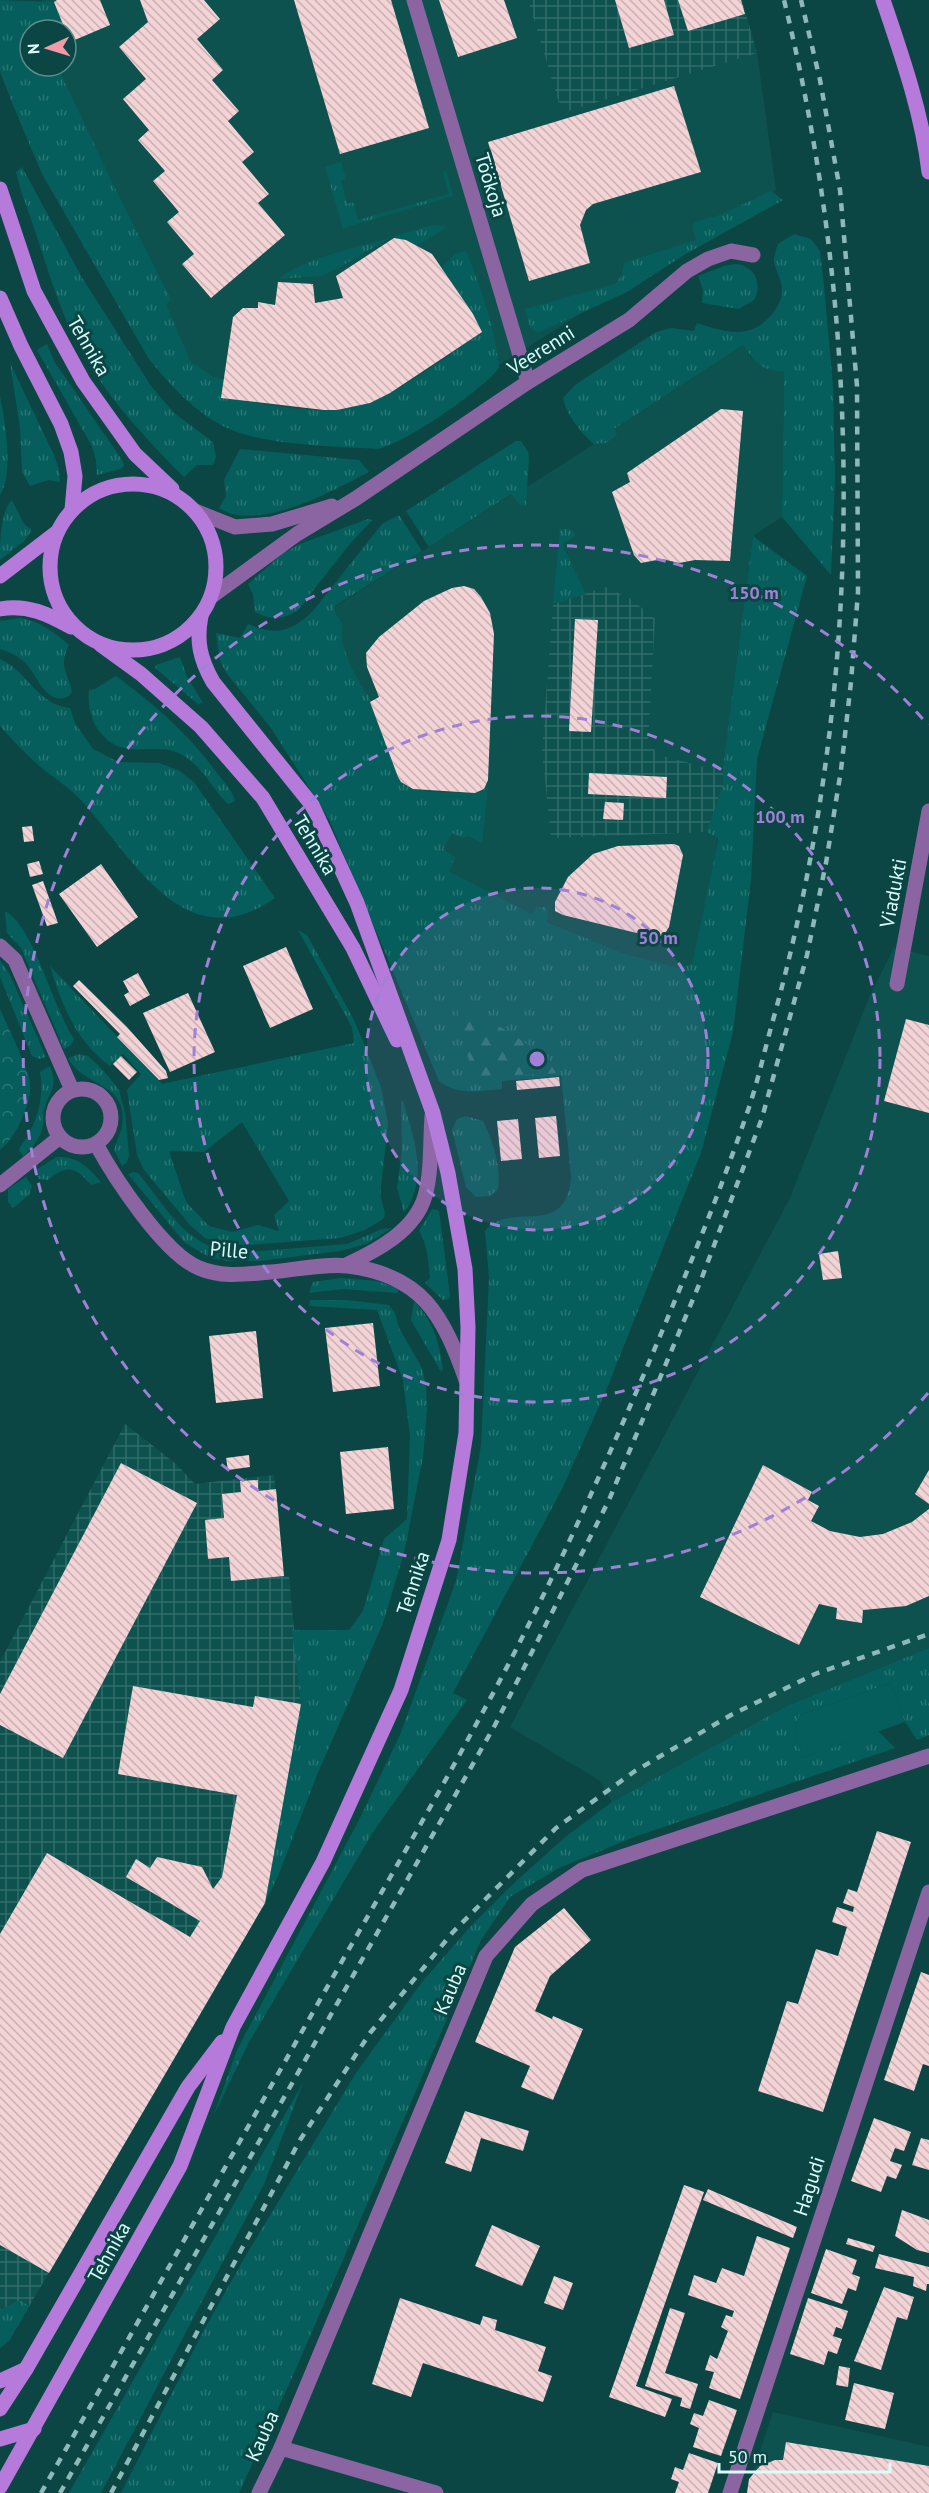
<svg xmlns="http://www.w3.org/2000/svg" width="929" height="2493" viewBox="0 0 929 2493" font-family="'PT Sans',sans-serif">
	<defs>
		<pattern id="industrial-grid" width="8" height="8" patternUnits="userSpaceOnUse" patternTransform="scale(1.5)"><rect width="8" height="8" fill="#0e5250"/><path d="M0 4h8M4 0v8" fill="none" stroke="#306c6a"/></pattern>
		<pattern id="grass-tufts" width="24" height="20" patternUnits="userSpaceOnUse" patternTransform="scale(1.5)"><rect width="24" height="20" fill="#055e5b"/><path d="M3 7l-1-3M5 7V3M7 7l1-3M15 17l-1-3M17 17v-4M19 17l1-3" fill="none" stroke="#297673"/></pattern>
		<pattern id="forest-firs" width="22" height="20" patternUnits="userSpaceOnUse" patternTransform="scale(1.5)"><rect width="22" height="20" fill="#055e5b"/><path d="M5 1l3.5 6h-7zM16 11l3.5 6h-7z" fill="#297673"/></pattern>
		<pattern id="park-crowns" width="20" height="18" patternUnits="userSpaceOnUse" patternTransform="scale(1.5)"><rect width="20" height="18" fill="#055e5b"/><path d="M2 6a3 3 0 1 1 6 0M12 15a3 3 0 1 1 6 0" fill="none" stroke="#297673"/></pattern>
		<pattern id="building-back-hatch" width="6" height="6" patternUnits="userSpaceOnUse" patternTransform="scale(1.5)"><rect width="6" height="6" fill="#f4d3d6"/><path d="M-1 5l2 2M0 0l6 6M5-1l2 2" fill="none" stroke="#c7b1b3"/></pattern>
	</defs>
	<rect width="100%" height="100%" fill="#0b4644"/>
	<g fill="#0e5250">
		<polygon points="42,0 528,0 562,113 757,53 776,190 400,428 216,410 147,292 52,66 66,66 66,30 47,30"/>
		<polygon points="743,345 751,358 784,371 782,517 753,536 723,766 716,851 692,965 679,968 623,953 547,922 397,847 341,640 340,631 343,625 334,610 335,607 512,494 527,487 594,444 606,443 614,429"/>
		<polygon points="894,948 929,956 929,1648 787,1706 612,1802 599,1780 510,1727 790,1198 870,995"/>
		<polygon points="773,2412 929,2447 929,2493 746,2493"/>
	</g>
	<g fill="url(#industrial-grid)">
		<polygon points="528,0 742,0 757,53 562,113"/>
		<polygon points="605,587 631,599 655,619 648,743 659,755 704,767 723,766 723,784 707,832 551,838 542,750 553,604"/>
		<polygon points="125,1424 175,1463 195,1484 274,1475 284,1576 289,1577 301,1704 265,1903 9,2341 0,2338 0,1662"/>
	</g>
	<g fill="url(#grass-tufts)" fill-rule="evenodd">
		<path d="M0,0L54,2L65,30H30V66H57L112,182L171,300L166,304L190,361L211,376L224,380L221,398C257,402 301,413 336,410C388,405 439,361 482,332L473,314L442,267L455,254L466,251C481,289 495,327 499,368C484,389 401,446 377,449C333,446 262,446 223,426C194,411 170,385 149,359L42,174L13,105L0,72Z"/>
		<polygon points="341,162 346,179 341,180 347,204 353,202 358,220 449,194 443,172 446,171 453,196 343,228 325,167"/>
		<path d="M22,167L81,276L151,386L174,413L213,442L216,457L213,465H197L184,477C145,438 104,394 78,345C53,297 41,243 22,194L16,172Z"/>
		<polygon points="771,191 783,200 684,255 627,292 540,332 534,331 530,327 525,309 615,284 622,275 624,263 696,240 692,226 695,222 720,215"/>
		<polygon points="433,225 445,226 444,229 405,253 394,236"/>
		<path d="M794,234L811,239L820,251L824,286L833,386L835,478L831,575L782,517L784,371C760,370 756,364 743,345L614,429L617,435L606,443L594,444C581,433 566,414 563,398L575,385L656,332L671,328L694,331L697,323C727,333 751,340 773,313C777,308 782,299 782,293C783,279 775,271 774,262C773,257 777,248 778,244Z"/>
		<path d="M390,238L333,271L320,276L279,279C301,259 360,247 390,238Z"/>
		<path d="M736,264C755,266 763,284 754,300L739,309L702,303L703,290L698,276L724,266Z"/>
		<polygon points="47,344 54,361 122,460 124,466 120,469 97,475 96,460 92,446 37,350"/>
		<polygon points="10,363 54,455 59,470 60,482 48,480 30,486 22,472 20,428"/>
		<path d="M0,396C5,422 14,473 0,495Z"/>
		<polygon points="516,441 521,441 528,452 529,458 526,506 520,505 511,494 429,547 406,511"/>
		<path d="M240,449L359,460L369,472C332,491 258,533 219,508L226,496L224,480Z"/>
		<path d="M12,500L24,524L32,530L24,541L0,560C0,542 0,513 12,500Z"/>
		<path d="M399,515L422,551L335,606L334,610L343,625C336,641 357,682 368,695L401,782C420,796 452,792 475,793L481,792L488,785L482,843L468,836L462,838L452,833L443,849L455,857L449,872L532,914L536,907H546L548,912L547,922L623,953L679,968L692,964L716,851L718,838L707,832L723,784V766L753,536L807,576L757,759L751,880L733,1032L701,1153L605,1393L562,1489L453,1693L467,1700L373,1832L249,2042L213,2117L237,2050L359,1820L400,1735L456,1581L481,1446L489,1278L485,1231C511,1199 566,1241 571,1177L561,1076L502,1081V1089C479,1091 458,1096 439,1081L329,819L271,728L227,674L220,661L216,633L240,638L248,624C276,636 291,632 313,611L382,524Z"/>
		<path d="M368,519L372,520L349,545L297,611C282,620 270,620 255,612L253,594L248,584L282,554L300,544Z"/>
		<polygon points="560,529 570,529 574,532 575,536 562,544 586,594 553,604"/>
		<path d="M21,618C41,622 54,632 69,645C58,666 68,672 72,692L69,696C48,707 38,678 28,666C21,657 10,652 0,649V621Z"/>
		<polygon points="180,657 187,677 203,703 198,704 155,668 156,665"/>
		<path d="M0,659C28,671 37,705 70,708L75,723L93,749L118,762L159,763L178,770L194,782L275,898C183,963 130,852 78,797C65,784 48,774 35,762C23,751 11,738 0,726Z"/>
		<path d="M116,676C155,705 189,734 217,773C224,782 232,790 235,801L228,804C212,789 204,768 184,756C167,745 148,751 129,749C100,745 86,716 89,690L95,689Z"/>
		<path d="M5,911C34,926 53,1009 74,1039L71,1045L64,1049L21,948L7,933Z"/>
		<path d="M298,930L307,935L355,1022L381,1087L388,1123L381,1187V1197L385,1214L383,1219L365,1230L340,1238L248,1245L227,1244L205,1238L190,1225L144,1170L137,1155L127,1090L141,1074L123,1054L110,1066C76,1041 62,1006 50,966L162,1084L354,1043L352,1027ZM242,1122L289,1201L274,1215L279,1231L258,1225L232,1232L209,1226L186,1202L169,1151L204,1152Z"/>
		<polygon points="0,960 10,975 46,1057 39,1059 32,1056 0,977"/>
		<path d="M79,1054L88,1056L103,1070L119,1090L125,1113L129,1155L127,1162L122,1166L114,1150C116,1142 120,1135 122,1127C130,1082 84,1088 68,1058Z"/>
		<path d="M50,1066C58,1086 51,1089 45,1106C42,1114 44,1122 42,1129C39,1140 31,1149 23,1156L19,1150L20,1147C36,1127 45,1098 40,1072Z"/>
		<path d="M401,1101H403C413,1136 430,1179 404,1212L397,1188L402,1149Z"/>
		<path d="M466,1116L483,1121C492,1139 503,1171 497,1191L490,1196L476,1197L466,1187L452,1130L457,1119Z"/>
		<path d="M57,1157C78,1156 88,1167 101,1182L91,1185C76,1167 67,1164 48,1180L39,1179L34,1171Z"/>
		<path d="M134,1172L139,1174C169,1211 185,1246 236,1253L347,1244L382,1229L392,1228L366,1244L340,1251L259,1261H227L211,1258L185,1243L128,1174Z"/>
		<polygon points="26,1177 32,1186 29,1195 13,1208 8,1202 8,1189"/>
		<path d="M432,1209L439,1211L450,1295L449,1299L443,1300L425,1283L430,1278C428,1262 428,1245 419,1231Z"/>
		<polygon points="341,1278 377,1281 399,1289 397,1293 343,1289 309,1293 313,1282"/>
		<polygon points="310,1300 346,1300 389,1305 395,1313 399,1328 422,1368 426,1386 427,1409 423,1457 404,1553 383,1623 317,1775 278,1876 265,1903 301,1704 292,1630 349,1630 363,1611 384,1539 407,1519 410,1436 403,1380 377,1310 309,1306"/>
		<path d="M414,1301C433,1321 439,1342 443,1369L441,1372L411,1320Z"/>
		<polygon points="929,1648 929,1735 917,1740 905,1722 890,1683 800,1715 794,1733 803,1758 878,1731 895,1748 634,1837 559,1868 510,1897 481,1940 295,2371 239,2493 121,2493 204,2330 245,2257 356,2073 422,1982 470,1927 513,1884 564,1838 612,1802 787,1706"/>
		<polygon points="303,2083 264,2184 101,2493 69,2493"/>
		<polygon points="20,2300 29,2306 9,2341 0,2348 0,2310"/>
	</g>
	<path fill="url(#forest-firs)" d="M456,1005C499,1025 527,1040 561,1073L476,1077L466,1052Z"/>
	<path fill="url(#park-crowns)" d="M0,1009C7,1026 28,1067 30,1083C32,1103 16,1138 0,1150Z"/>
	<polygon fill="#055e5b" points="890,1683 905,1722 803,1758 794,1733 800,1715"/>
	<g fill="url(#building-back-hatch)">
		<polygon points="57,0 100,0 110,25 70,42 54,2"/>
		<polygon points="140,0 204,0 220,19 197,39 223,70 212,80 239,111 228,121 254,152 242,162 269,194 258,203 285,235 211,298 182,264 194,254 167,222 179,212 153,181 165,171 138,140 149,130 123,99 146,79 119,47 148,22"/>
		<polygon points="294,0 391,0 429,128 340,154"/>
		<polygon points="439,0 504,0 517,38 458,57"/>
		<polygon points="615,0 664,0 674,35 629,48"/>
		<polygon points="678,0 741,0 745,14 688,31"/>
		<polygon points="674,86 701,172 593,204 586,210 580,225 590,263 529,281 488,142"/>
		<polygon points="394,238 406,240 432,254 473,314 482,332 390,393 370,403 337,410 324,410 221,398 233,317 243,308 258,308 258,302 275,305 278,282 313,284 315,303 343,298 336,276"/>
		<polygon points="721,409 743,411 730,561 695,560 679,563 662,559 641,563 634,555 612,492 630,482 627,473"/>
		<polygon points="464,586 474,589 481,597 490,613 494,634 488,780 484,789 475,793 413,789 401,782 398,777 370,702 379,697 367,667 366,653 379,637 424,601 452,588"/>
		<polygon points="575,619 598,620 591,732 569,731"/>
		<polygon points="589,773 667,777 666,798 588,794"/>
		<polygon points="605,802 624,803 623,820 603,819"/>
		<polygon points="32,826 34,841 24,842 22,827"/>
		<polygon points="674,844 679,846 683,855 669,927 664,935 653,937 563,915 555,911 555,902 568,877 593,854 618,846"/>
		<polygon points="39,861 43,874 30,877 27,864"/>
		<polygon points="101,864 138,917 97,947 59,894"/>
		<polygon points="43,881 58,923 47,926 32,885"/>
		<polygon points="286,947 313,1009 270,1028 243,966"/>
		<polygon points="138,973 150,995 130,1006 124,995 129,992 123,981"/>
		<polygon points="79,980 127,1027 166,1071 168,1078 159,1080 117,1037 120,1034 73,986"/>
		<polygon points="188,993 215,1052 170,1072 143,1013"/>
		<polygon points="906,1019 929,1025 929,1113 884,1101"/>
		<polygon points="121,1056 137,1072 129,1080 113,1064"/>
		<polygon points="559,1077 560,1086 517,1090 516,1081"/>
		<polygon points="556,1116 560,1156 539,1158 535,1118"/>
		<polygon points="518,1119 522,1159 501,1161 497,1121"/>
		<polygon points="838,1251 842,1278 823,1280 819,1254"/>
		<polygon points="373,1323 380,1386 333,1392 325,1328"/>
		<polygon points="256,1331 263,1398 216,1403 209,1336"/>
		<polygon points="388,1447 394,1509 346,1514 340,1452"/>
		<polygon points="249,1455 250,1467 228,1470 226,1458"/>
		<polygon points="121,1463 197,1503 63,1758 0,1725 0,1694"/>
		<polygon points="763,1465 812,1492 808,1500 819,1506 811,1521 830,1531 860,1537 883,1534 912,1522 929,1509 929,1596 906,1606 863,1610 862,1623 836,1619 837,1608 819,1604 799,1645 700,1597"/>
		<polygon points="929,1470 929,1504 915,1494"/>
		<polygon points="258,1480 258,1491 276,1489 284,1576 231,1581 229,1557 208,1559 205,1520 224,1518 222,1494 241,1492 240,1481"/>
		<polygon points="133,1686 253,1707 255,1696 301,1704 265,1903 49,2273 0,2245 0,1934 47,1853 190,1937 200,1921 126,1877 136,1859 150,1868 157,1857 202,1867 213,1889 222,1877 237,1795 118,1774"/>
		<polygon points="877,1831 911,1842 823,2112 758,2091 787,2001 798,2004 816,1949 838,1956 847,1927 832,1922 837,1907 853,1912 854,1907 843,1903 848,1889 857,1892"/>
		<polygon points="564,1908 591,1940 550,1976 535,2011 552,2019 553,2016 583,2029 553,2100 521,2087 530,2066 475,2042 515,1947"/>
		<polygon points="921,1972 929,1975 929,2066 923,2064 914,2091 884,2080"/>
		<polygon points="465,2111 529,2131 523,2151 481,2138 471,2172 445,2163"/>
		<polygon points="874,2118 911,2132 904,2151 895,2148 890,2161 902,2165 896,2179 887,2176 881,2192 851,2181"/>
		<polygon points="921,2138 929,2140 929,2170 912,2165"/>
		<polygon points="684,2185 704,2192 636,2386 672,2399 665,2417 609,2397"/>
		<polygon points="708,2189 797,2227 793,2238 703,2200"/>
		<polygon points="902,2210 929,2220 929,2253 917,2250 895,2236"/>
		<polygon points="492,2225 540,2246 522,2286 475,2266"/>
		<polygon points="757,2236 790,2248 740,2399 709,2388 714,2372 705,2370 710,2355 717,2359 728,2331 721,2327 726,2315 732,2317 734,2311 688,2295 694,2275 716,2283 722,2268 744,2276"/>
		<polygon points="848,2238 875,2246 873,2252 846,2244"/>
		<polygon points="826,2249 857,2260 852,2274 860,2277 856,2291 848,2288 842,2304 811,2293"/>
		<polygon points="879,2254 929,2267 929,2284 927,2284 926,2291 913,2286 914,2277 875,2268"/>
		<polygon points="554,2276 573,2283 563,2310 544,2303"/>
		<polygon points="884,2287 914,2297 907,2320 897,2317 881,2370 854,2361"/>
		<polygon points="400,2298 480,2325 483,2316 497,2320 495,2330 546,2347 538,2371 552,2376 543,2402 423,2363 411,2397 372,2384"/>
		<polygon points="808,2298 848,2311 842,2329 836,2327 833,2336 842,2339 837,2354 828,2351 824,2365 790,2354"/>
		<polygon points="670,2308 685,2313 665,2373 698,2384 690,2409 680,2406 682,2398 645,2386"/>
		<polygon points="839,2366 850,2368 848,2387 836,2385"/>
		<polygon points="854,2383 894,2393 885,2429 845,2420"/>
		<polygon points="709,2400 737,2410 721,2456 693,2447 699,2428 690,2424 694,2413 703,2416"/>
		<polygon points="786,2442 929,2466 929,2493 747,2493 749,2479 760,2466 775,2460 783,2460"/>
		<polygon points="689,2453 718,2463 708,2493 675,2493 679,2482 671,2479 675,2467 683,2470"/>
	</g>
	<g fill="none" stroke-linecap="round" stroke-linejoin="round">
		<g stroke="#8b65a2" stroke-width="15">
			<polyline points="414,0 528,382"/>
			<polyline points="195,511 235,527 272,524 332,506"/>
			<polyline points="212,596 297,534 355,499 528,382 629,320 687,271 708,259 731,251 753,255"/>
			<polyline points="0,946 15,960 72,1090"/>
			<polyline points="897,984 929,811"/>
			<circle cx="82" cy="1118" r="29"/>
			<path d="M96,1144C114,1177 164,1254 199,1268C222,1278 247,1274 271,1272C293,1270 327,1263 348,1266C422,1275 443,1315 466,1380"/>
			<polyline points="0,1185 60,1137"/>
			<path d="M346,1265C376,1251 415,1231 425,1196C432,1171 430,1142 432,1116"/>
			<polyline points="281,2448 436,2493"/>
			<polyline points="259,2493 281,2448 486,1956 532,1904 582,1870 929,1756"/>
			<polyline points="730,2493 929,1892"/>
		</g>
		<g stroke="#b67adb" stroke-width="15">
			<path d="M883,0C902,56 922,113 929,172"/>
			<polyline points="0,189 34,291 83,381 135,454 172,489"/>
			<polyline points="0,298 21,346 61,424 71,452 75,476 72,510"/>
			<circle cx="133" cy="567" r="83"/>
			<polyline points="0,576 56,533"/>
			<path d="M0,609C27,604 48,614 71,627"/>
			<polyline points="101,645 141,674 201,727 263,798 353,948 397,1040"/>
			<polyline points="0,2381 26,2369"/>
			<polyline points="0,2409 26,2369 188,2087 222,2042"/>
			<polyline points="0,2439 34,2429"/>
			<path d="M0,2487L180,2166L233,2027L323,1862L401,1690L449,1540L466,1433L468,1327L465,1269L448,1173L433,1113L357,903L312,805L213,682C200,659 196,641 201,616"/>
		</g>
		<g stroke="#8dbab8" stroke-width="4.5" stroke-dasharray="8 8" stroke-linecap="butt">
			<path d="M41,2493C139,2321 235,2149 333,1977C382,1891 432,1806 479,1719C542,1605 596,1486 647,1367C682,1284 717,1201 746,1116C758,1083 765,1047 775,1013C865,683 865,331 784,0"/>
			<polyline points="60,2493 495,1725 609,1500 701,1280 762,1118 807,955 826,863 841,770 851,682 858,592 857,386 840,190 820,80 801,0"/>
			<polyline points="111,2493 300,2140 370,2033 453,1932 556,1828 635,1771 731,1715 815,1674 929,1634"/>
		</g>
	</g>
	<circle cx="537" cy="1059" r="171" fill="#a180d7" fill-opacity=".12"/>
	<g fill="none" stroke="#a180d7" stroke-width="3" stroke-dasharray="10 8">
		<circle cx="537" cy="1059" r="171"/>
		<circle cx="537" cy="1059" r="343"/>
		<path d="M928 1393A514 514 0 1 1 928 725"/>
	</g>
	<g text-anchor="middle" stroke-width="6" stroke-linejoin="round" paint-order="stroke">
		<g font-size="20" fill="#d9fdfb" stroke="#0b4644">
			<text transform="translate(491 185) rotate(73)" y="7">Töökoja</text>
			<text transform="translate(89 346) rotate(60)" y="7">Tehnika</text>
			<text transform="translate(541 350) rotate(-32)" y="7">Veerenni</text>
			<text transform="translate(315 845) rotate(59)" y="7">Tehnika</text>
			<text transform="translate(893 893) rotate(-79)" y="7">Viadukti</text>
			<text transform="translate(229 1250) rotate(5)" y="7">Pille</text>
			<text transform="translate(413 1583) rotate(-72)" y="7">Tehnika</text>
			<text transform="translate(450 1989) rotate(-67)" y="7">Kauba</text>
			<text transform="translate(809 2186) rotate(-72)" y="7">Hagudi</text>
			<text transform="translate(109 2252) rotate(-61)" y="7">Tehnika</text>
			<text transform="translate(262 2436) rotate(-66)" y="7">Kauba</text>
		</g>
	</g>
	<circle cx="537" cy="1059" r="9" fill="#a180d7" stroke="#0b4644" stroke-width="3"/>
	<g font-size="18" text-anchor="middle" font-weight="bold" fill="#a180d7" stroke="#0b4644" stroke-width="6" stroke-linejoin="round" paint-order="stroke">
		<text x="754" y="599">150 m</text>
		<text x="780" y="823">100 m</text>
		<text x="658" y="944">50 m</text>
	</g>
	<g transform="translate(48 48) rotate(266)"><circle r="28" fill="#0b4644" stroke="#5d8f8d" stroke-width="1.5"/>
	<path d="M0-4.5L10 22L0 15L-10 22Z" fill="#f49aa6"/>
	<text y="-9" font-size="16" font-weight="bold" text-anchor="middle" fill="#d9fdfb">N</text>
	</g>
	<path d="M719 2463v9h171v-9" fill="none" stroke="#d9fdfb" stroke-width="3"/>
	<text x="728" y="2463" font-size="18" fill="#d9fdfb" stroke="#0b4644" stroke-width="4.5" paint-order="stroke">50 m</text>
</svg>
